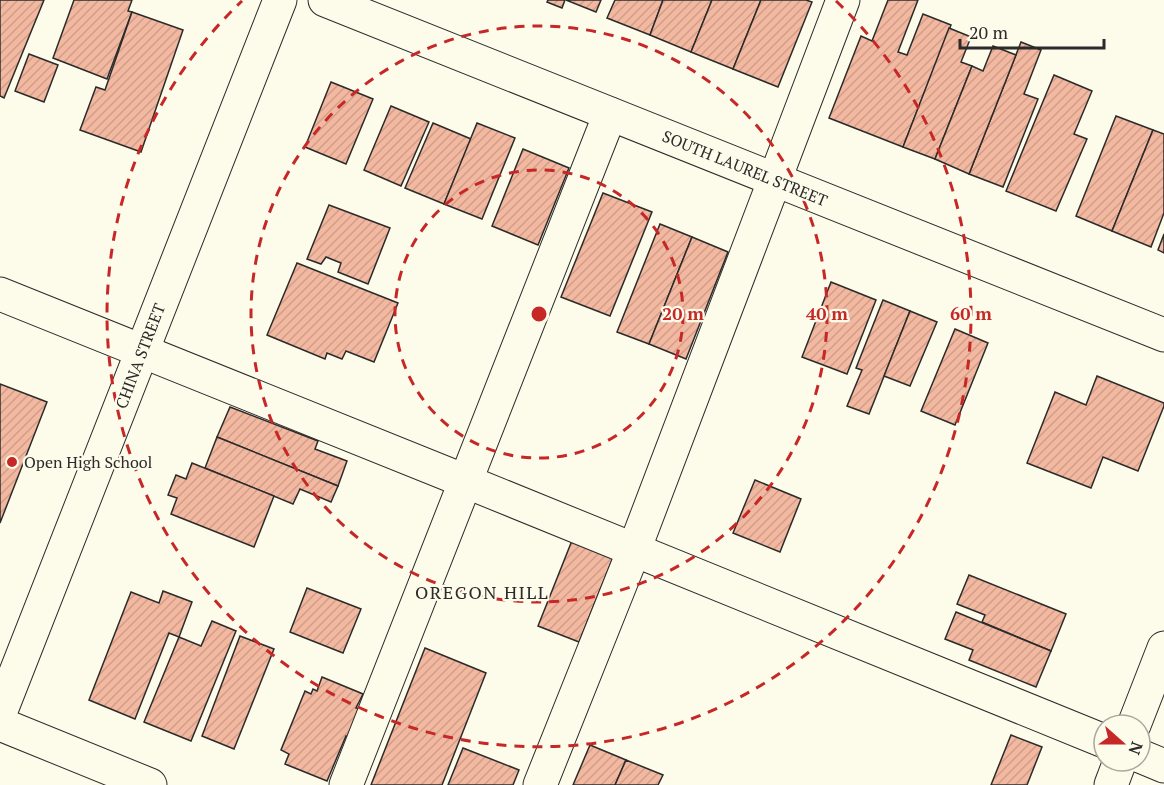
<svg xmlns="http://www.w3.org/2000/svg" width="1164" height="785" viewBox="0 0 1164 785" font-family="'PT Serif',serif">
	<defs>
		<pattern id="building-hatch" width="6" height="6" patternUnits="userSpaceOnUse" patternTransform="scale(1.5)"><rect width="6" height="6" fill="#f2b8a0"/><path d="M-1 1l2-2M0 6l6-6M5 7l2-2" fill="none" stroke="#d09e8a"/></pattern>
	</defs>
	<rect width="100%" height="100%" fill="#fdfbea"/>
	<g fill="url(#building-hatch)" stroke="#2b2b2b" stroke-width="1.5">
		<polygon points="0,0 44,0 4,98 0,96"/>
		<polygon points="74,0 132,0 128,11 132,12 107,79 53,58"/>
		<polygon points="548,0 565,0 562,8 547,2"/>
		<polygon points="566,0 601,0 596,12"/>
		<polygon points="615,0 663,0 650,35 607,18"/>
		<polygon points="663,0 712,0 691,52 650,35"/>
		<polygon points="712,0 761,0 733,69 691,52"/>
		<polygon points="761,0 806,0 812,2 778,87 733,69"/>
		<polygon points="888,0 918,0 898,52 907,55 923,14 951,25 903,147 829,118 861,36 872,41"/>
		<polygon points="132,12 183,30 141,152 80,130 96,87 105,90"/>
		<polygon points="949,28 971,37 961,62 972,66 935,159 903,147"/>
		<polygon points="1021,42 1041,50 1024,94 1038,99 1003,187 969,174"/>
		<polygon points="993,46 1016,55 969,174 935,159 972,66 983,71"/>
		<polygon points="29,54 58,65 44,102 15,91"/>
		<polygon points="1054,75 1092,91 1074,134 1087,139 1056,211 1006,191"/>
		<polygon points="331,82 373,99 346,164 305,147"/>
		<polygon points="391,106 429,122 401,186 364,170"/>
		<polygon points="1116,116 1153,130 1112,231 1076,216"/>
		<polygon points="433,123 471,139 444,204 405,188"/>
		<polygon points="477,123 515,138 482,219 444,204"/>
		<polygon points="1153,130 1164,134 1164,213 1151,247 1112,231"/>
		<polygon points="523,149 569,168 538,245 492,226"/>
		<polygon points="603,193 652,212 610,316 561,297"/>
		<polygon points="329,205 390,228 368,284 338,272 341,263 326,257 321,264 307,259"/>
		<polygon points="660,224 692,237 649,344 617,332"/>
		<polygon points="1164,234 1164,253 1158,250"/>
		<polygon points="692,237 728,252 686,359 649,344"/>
		<polygon points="297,263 398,303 374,362 346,351 342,359 327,353 325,359 267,335"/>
		<polygon points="831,282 876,300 847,374 802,357"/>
		<polygon points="883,300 910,311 869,414 847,406 862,370 856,368"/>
		<polygon points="910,311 937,322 910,386 884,376"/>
		<polygon points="955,329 988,343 955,425 921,411"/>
		<polygon points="1097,376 1164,403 1164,406 1138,471 1103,457 1091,488 1027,463 1055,392 1086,405"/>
		<polygon points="0,384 47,402 0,523"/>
		<polygon points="230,407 318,441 315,449 347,461 338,486 217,437"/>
		<polygon points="217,437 338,486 331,502 300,489 293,504 205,468"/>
		<polygon points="192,463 274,496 254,547 171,514 177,498 168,495 176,475 186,479"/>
		<polygon points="755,480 801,499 780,552 733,533"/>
		<polygon points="573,538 614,555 579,642 538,626"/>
		<polygon points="969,575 1066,614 1051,651 982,622 985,615 957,604"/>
		<polygon points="307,588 361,609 343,653 290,632"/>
		<polygon points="163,591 192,602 179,637 169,633 135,719 89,700 131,592 159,603"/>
		<polygon points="956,612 1051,651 1036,687 969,660 973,650 945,639"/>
		<polygon points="212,621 236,631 191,741 144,722 179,637 201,646"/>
		<polygon points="240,636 274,649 234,749 202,736"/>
		<polygon points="425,648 486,673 442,785 371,785"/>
		<polygon points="322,677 363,694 356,708 361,709 349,737 346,736 327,781 285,764 289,754 281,750 305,691 311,694 313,689 317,691"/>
		<polygon points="1011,735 1042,747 1027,785 991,785"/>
		<polygon points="590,745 626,760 615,785 573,785"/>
		<polygon points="463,748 519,770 513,785 448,785"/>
		<polygon points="626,760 663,775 658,785 615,785"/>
	</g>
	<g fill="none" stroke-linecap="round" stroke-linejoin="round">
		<g stroke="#2b2b2b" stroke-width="35">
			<g id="minor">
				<polyline points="325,0 1164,335"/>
				<polyline points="0,294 465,481 1104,741"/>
				<polyline points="0,713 280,0"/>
				<polyline points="0,724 150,785"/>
				<polyline points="1134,725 1164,648"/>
				<polyline points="1140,756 1164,766"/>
				<polyline points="346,785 610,114"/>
				<polyline points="540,785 634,550 843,0"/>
				<polyline points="1111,785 1120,761"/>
			</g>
		</g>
		<use href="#minor" stroke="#fdfbea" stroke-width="33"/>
	</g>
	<g fill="none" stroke="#c62828" stroke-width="3" stroke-dasharray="10 8">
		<circle cx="539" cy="314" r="144"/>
		<circle cx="539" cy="314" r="288"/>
		<path d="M836 1A432 432 0 1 1 242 1"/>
	</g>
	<circle fill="#c62828" stroke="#fdfbea" stroke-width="2" cx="12" cy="462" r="6"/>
	<g text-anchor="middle" stroke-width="4.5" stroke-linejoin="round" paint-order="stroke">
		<g font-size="16" fill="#2b2b2b" stroke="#fdfbea">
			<text transform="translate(745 168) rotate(22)" y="6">SOUTH LAUREL STREET</text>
			<text transform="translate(140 356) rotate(-69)" y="6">CHINA STREET</text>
		</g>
		<g font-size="16" fill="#2b2b2b" stroke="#fdfbea" text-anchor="start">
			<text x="24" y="468">Open High School</text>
		</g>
		<g font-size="18" letter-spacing="1.5" fill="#2b2b2b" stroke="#fdfbea">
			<text x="482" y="599">OREGON HILL</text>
		</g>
	</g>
	<circle cx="539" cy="314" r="9" fill="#c62828" stroke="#fdfbea" stroke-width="3"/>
	<g font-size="18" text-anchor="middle" font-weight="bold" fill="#c62828" stroke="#fdfbea" stroke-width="4.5" stroke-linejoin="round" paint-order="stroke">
		<text x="683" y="320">20 m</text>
		<text x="827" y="320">40 m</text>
		<text x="971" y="320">60 m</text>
	</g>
	<g transform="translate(1122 743) rotate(111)"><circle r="28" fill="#fdfbea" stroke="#a9a89e" stroke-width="1.5"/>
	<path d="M0-4.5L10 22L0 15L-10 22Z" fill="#c62828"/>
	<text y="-9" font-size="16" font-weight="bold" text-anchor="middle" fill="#2b2b2b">N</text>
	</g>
	<path d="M960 39v9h144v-9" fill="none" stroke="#2b2b2b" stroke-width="3"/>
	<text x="969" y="39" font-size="18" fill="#2b2b2b" stroke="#fdfbea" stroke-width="4.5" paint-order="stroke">20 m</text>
</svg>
